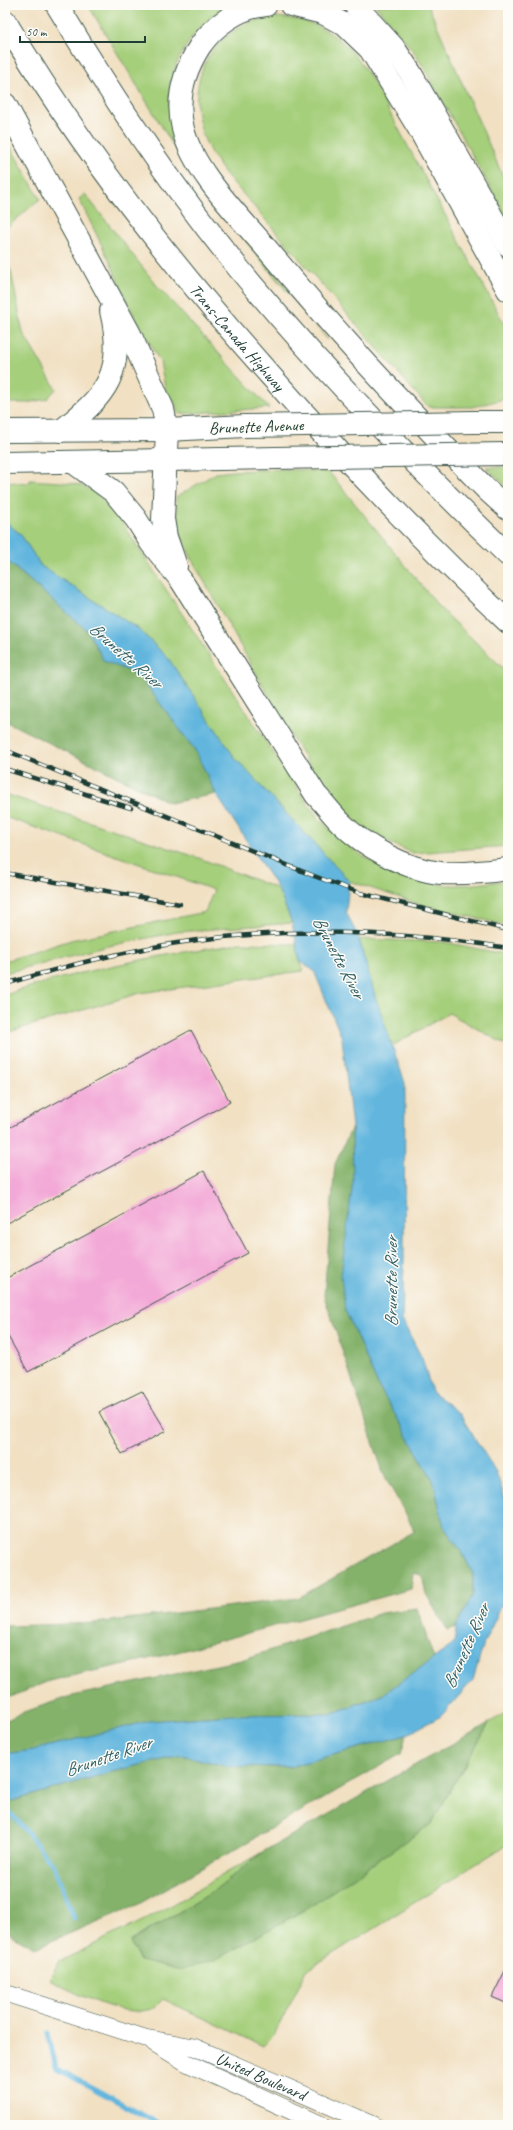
<svg xmlns="http://www.w3.org/2000/svg" width="513" height="2130" viewBox="0 0 513 2130" font-family="Caveat,sans-serif">
	<rect width="100%" height="100%" fill="#fdfcf7"/>
	<filter id="ink" filterUnits="userSpaceOnUse"><feTurbulence type="fractalNoise" baseFrequency=".025" numOctaves="2"/><feDisplacementMap in="SourceGraphic" scale="8" xChannelSelector="R" yChannelSelector="G"/><feConvolveMatrix kernelMatrix="1 2 1 2 8 2 1 2 1" color-interpolation-filters="sRGB"/></filter>
	<filter id="wash" filterUnits="userSpaceOnUse"><feTurbulence type="fractalNoise" baseFrequency=".012" numOctaves="4" result="noise"/><feDisplacementMap in="SourceGraphic" scale="16" xChannelSelector="R" yChannelSelector="G"/><feGaussianBlur stdDeviation="0.9" result="paint"/><feColorMatrix in="noise" values="0 0 0 0 0 0 0 0 0 0 0 0 0 0 0 0 0 1.4 0 .05"/><feComposite in="paint" operator="in"/></filter>
	<g filter="url(#wash)">
		<rect width="100%" height="100%" fill="#f1e0c2"/>
		<g fill="#a6cf7b" stroke="#628658">
			<path d="M88,5H227C172,45 154,94 183,158L328,340L268,269L195,177L176,150Z"/>
			<polygon points="375,5 428,5 508,188 508,220 423,66 411,48"/>
			<path d="M271,17C320,18 345,37 371,78L508,331V396L504,399L472,407H428L224,172C219,164 212,156 208,147C186,102 196,50 242,26C251,21 261,19 271,17Z"/>
			<polygon points="5,137 40,199 5,229"/>
			<polygon points="85,194 158,287 269,408 179,414 174,400 168,403 160,362 130,308 110,262 79,199"/>
			<polygon points="5,259 11,271 23,333 56,389 47,399 26,403 5,403"/>
			<polygon points="486,467 508,467 508,488"/>
			<polygon points="284,469 329,472 441,609 508,673 508,846 413,853 381,839 362,827 337,801 316,776 293,739 195,565 179,532 176,497 216,473 233,471"/>
			<path d="M30,480C73,484 83,477 115,512L288,775C298,789 307,804 318,817C351,855 397,881 447,885C467,886 488,882 508,881V926L419,904L349,881L235,758L168,658L138,629L41,566L21,535L5,521V482L30,483Z"/>
			<polygon points="5,794 199,858 278,889 292,923 177,932 104,947 5,973 5,961 71,940 205,912 214,890 5,817"/>
			<polygon points="359,939 444,942 508,955 508,1046 449,1013 392,1046 375,996"/>
			<path d="M238,943L297,944L303,971L140,993L5,1033V995C81,969 159,956 238,943Z"/>
			<path d="M508,1711V1844L307,1970L274,2035L263,2046L163,1999C160,2002 156,2007 151,2009C123,2019 74,1992 49,1980L59,1962L166,1908L264,1851L211,1893L130,1941L140,1961L215,1960L311,1906L431,1824L489,1723Z"/>
		</g>
		<g fill="#84b26b" stroke="#527850">
			<polygon points="5,559 87,630 104,661 139,675 195,750 216,794 170,803 5,721"/>
			<polygon points="352,1127 353,1180 345,1310 378,1385 433,1480 444,1527 463,1554 473,1574 473,1595 456,1627 447,1630 426,1594 422,1575 413,1573 411,1589 170,1654 49,1681 5,1699 5,1626 95,1623 298,1598 415,1531 384,1475 324,1296 335,1164"/>
			<polygon points="417,1608 434,1659 382,1695 330,1714 234,1715 150,1721 33,1750 5,1754 5,1721 21,1713 68,1697 241,1660 381,1613"/>
			<polygon points="489,1723 431,1824 311,1906 215,1960 177,1970 140,1961 130,1942 211,1893 264,1851"/>
			<polygon points="406,1735 401,1754 137,1905 35,1948 5,1931 5,1803 111,1772 182,1755 226,1766 289,1767"/>
		</g>
		<polygon fill="#62b6de" stroke="#407a89" points="5,521 21,535 41,566 138,629 168,658 235,758 349,881 346,912 359,939 375,996 405,1083 404,1262 402,1320 422,1358 432,1392 459,1413 496,1472 508,1507 508,1592 484,1643 473,1680 441,1716 406,1735 289,1767 226,1766 182,1755 111,1772 5,1803 5,1754 33,1750 149,1721 234,1715 330,1714 382,1695 454,1644 456,1627 473,1595 473,1574 463,1554 444,1527 433,1480 378,1385 345,1310 341,1276 353,1180 352,1127 342,1038 314,971 300,961 292,923 278,889 216,794 195,750 139,675 104,661 87,630 5,559"/>
		<g fill="none" stroke-linecap="round" stroke-linejoin="round">
			<g stroke="#62b6de" stroke-width="5">
				<polyline points="5,1809 17,1820 54,1866 74,1918"/>
				<polyline points="48,2033 56,2068 161,2125"/>
			</g>
		</g>
		<g id="blocks">
			<g fill="#f3a9d7">
				<polygon points="191,1030 230,1102 5,1224 5,1130"/>
				<polygon points="204,1171 248,1253 28,1372 5,1331 5,1279"/>
				<polygon points="142,1391 166,1431 122,1454 99,1412"/>
				<polygon points="508,1965 508,2004 492,1997"/>
			</g>
		</g>
	</g>
	<g filter="url(#ink)">
		<use href="#blocks" fill-opacity="0" stroke="#3e5549" stroke-width="1"/>
		<g fill="none" stroke-linecap="round" stroke-linejoin="round">
			<g stroke="#3e5549" stroke-width="18">
				<g id="tertiary">
					<path id="s1" d="M5,1993L145,2038L194,2047L374,2125"/>
					<polyline points="154,2043 187,2063 322,2125"/>
				</g>
			</g>
			<g stroke="#3e5549" stroke-width="24">
				<g id="primary">
					<polyline points="474,422 508,422"/>
					<polyline points="5,431 167,430 245,426"/>
					<polyline points="5,463 276,458"/>
				</g>
			</g>
			<g stroke="#3e5549" stroke-width="24">
				<g id="motorway">
					<path d="M57,5C112,97 172,187 240,270C323,371 414,464 508,555"/>
					<path d="M266,5C240,7 214,25 200,46C184,71 176,100 183,129C193,171 239,216 267,249C294,281 321,313 349,344C393,394 440,441 486,489L508,509"/>
					<polyline points="291,5 323,13 345,25 370,49 418,127 508,290"/>
					<polyline points="355,5 394,48 410,72 508,245"/>
					<path id="s2" d="M5,21C80,148 171,264 269,374C345,460 424,543 508,622"/>
					<polyline points="5,104 130,334 163,409 167,430 163,519 166,537 176,566"/>
					<polyline points="507,422 508,421"/>
					<path d="M61,431C106,395 126,373 111,311"/>
					<path d="M73,462L114,492L136,519L151,543L181,580L316,795C325,804 332,814 341,823C364,846 407,870 441,873C463,874 486,872 508,869"/>
				</g>
			</g>
			<use href="#tertiary" stroke="#fff" stroke-width="17"/>
			<use href="#primary" stroke="#fff" stroke-width="22"/>
			<use href="#motorway" stroke="#fff" stroke-width="22"/>
			<g stroke="#1f3d34" stroke-width="4.5">
				<g id="rail">
					<polyline points="5,750 314,876 360,893 508,930"/>
					<polyline points="5,769 131,808"/>
					<polyline points="5,873 180,904"/>
					<path d="M5,984C76,963 150,944 224,937C316,928 417,933 508,948"/>
				</g>
			</g>
			<use href="#rail" stroke="#fdfcf7" stroke-width="3" stroke-dasharray="9" stroke-linecap="butt"/>
			<g stroke="#3e5549" stroke-width="24" stroke-linecap="butt">
				<g id="primary-bridge">
					<polyline points="245,426 474,422"/>
					<polyline points="276,458 504,454"/>
				</g>
			</g>
			<use href="#primary-bridge" stroke="#fff" stroke-width="22"/>
		</g>
	</g>
	<g text-anchor="middle" stroke-width="3" stroke-linejoin="round" paint-order="stroke">
		<g font-size="17" fill="#1f3d34" stroke="#fdfcf7">
			<text dy="6" stroke="none"><textPath href="#s2" startOffset="393">Trans-Canada Highway</textPath></text>
			<text transform="translate(256 426) rotate(-2)" y="6">Brunette Avenue</text>
			<text dy="6" stroke="none"><textPath href="#s1" startOffset="270">United Boulevard</textPath></text>
		</g>
		<g font-size="18" font-style="italic" fill="#336167" stroke="#fdfcf7">
			<text transform="translate(126 655) rotate(41)" y="6">Brunette River</text>
			<text transform="translate(339 957) rotate(62)" y="6">Brunette River</text>
			<text transform="translate(391 1282) rotate(-90)" y="6">Brunette River</text>
			<text transform="translate(466 1646) rotate(-66)" y="6">Brunette River</text>
			<text transform="translate(108 1756) rotate(-19)" y="6">Brunette River</text>
		</g>
	</g>
	<rect width="513" height="2130" fill="none" stroke="#fdfcf7" stroke-width="20"/>
	<path d="M20 36v6h125v-6" fill="none" stroke="#1f3d34" stroke-width="2"/>
	<text x="26" y="36" font-size="12" fill="#1f3d34" stroke="#fdfcf7" stroke-width="3" paint-order="stroke">50 m</text>
</svg>
